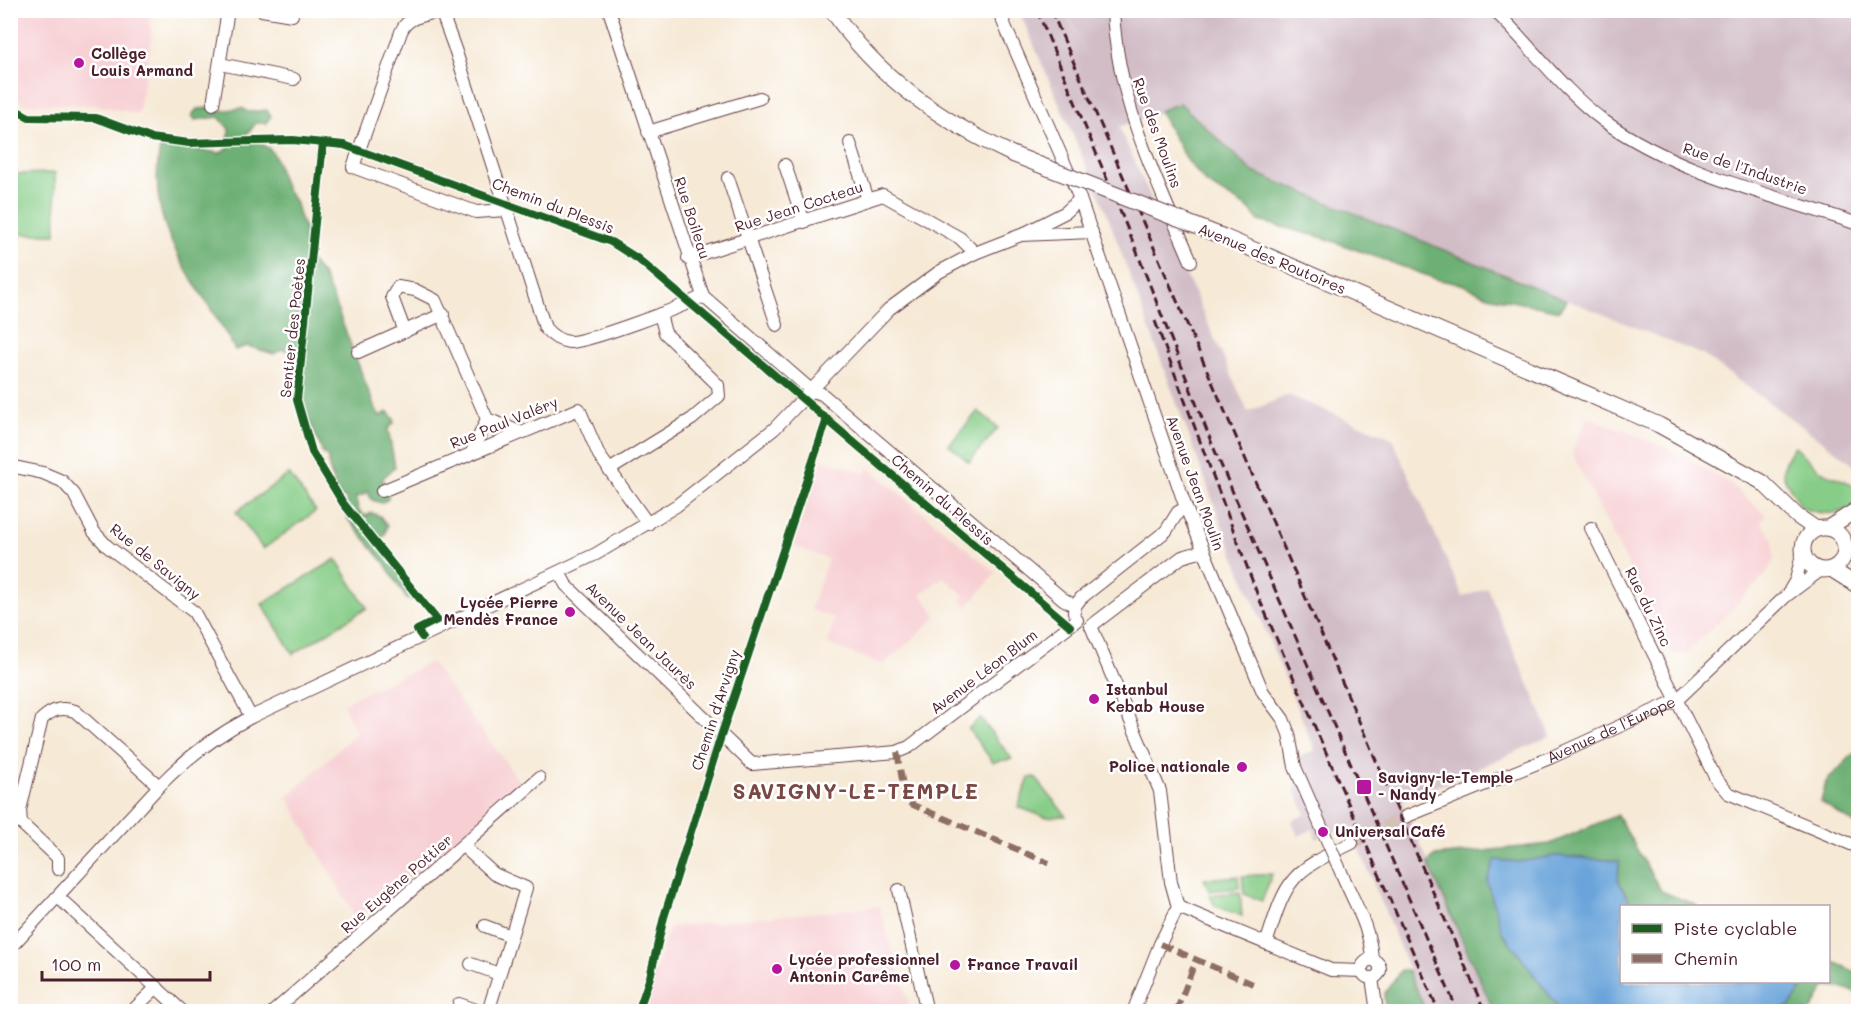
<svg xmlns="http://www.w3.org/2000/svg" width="1869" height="1022" viewBox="0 0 1869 1022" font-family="Mali,sans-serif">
	<rect width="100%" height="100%" fill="#fff"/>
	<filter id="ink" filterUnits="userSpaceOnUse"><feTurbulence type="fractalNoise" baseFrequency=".0167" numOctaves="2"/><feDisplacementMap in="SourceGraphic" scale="12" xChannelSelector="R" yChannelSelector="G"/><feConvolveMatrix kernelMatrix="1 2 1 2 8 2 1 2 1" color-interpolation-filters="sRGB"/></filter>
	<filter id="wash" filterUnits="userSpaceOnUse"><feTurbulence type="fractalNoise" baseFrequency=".008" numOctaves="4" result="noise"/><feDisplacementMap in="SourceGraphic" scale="24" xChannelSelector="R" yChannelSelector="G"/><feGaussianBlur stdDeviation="1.35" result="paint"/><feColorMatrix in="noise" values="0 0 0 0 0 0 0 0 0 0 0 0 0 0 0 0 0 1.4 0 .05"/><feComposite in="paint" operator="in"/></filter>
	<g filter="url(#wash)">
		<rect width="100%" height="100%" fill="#f6e9d5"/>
		<g fill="#f7cfd3">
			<polygon points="10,11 148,11 152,38 138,114 96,105 23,104 11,88"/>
			<polygon points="1587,416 1680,453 1728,482 1766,515 1761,521 1773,540 1774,560 1765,576 1685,655 1672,654 1572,453"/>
			<polygon points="822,459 865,473 869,468 996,573 967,607 961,600 965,596 943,577 921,594 937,617 883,665 828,644 834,618 810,610 828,559 793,546"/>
			<polygon points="431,662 521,783 447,849 356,918 287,797 356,733 343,703"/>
			<polygon points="879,906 911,1011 640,1011 670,927"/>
		</g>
		<polygon fill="#d2bdc7" points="1019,11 1066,11 1085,53 1067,11 1858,11 1858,467 1703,355 1253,172 1180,104 1119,127 1248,412 1288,395 1392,438 1463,597 1487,588 1551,736 1402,802 1494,1011 1426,1011 1350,826 1316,839 1313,829 1298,836 1292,821 1306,814 1294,788 1298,786 1289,762 1315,750 1221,523 1106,211"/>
		<g fill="#87cd88" stroke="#68765a" stroke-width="1.5">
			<polygon points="55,173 56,234 11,234 11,174"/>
			<polygon points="978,411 998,428 969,462 949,445"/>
			<path d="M1794,446C1803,454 1811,463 1820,470C1835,481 1858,477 1858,501C1842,517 1823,515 1802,508C1788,480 1772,476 1794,446Z"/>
			<polygon points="289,474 316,511 263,549 236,512"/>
			<polygon points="336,559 367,608 293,654 262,604"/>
			<polygon points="980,718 1012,759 993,762 968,729"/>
			<polygon points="1035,777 1066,816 1045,817 1018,807 1029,778"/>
			<polygon points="1272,874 1262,901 1244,894 1242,876"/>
			<polygon points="1238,876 1239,888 1209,891 1204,879"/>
			<polygon points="1240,892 1242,916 1215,906 1210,895"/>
		</g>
		<g fill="#6db074" stroke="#5c6850" stroke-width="1.5">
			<polygon points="1180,103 1253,172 1566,300 1559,311 1488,296 1461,284 1439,280 1324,238 1259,221 1248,208 1206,183 1187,160 1159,111"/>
			<path d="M210,108L220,111L242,108L248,112L267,110L271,116L266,123H256L245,137C285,151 271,157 286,188C289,194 294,198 296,204C299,214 299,222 307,229L306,255L323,276L331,293L375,408L380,416L388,412L394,419V423L388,429L395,467L382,479L388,491V499L382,503L372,500L367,491L363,495L356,497L358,509L365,516L372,513L380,516L387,526L385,535L378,541L415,596L412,600L406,598L384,562L348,519L346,498H341L336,493C336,480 327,471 328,458L323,453L304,409L297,367L291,352L282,349L274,354L247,346L235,350C198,279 144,234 160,148L172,146L220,153L229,147V129L219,117L195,120L192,115L197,109Z"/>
			<polygon points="1853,754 1858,754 1858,822 1855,824 1821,802 1826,782"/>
			<polygon points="1617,815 1661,891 1698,906 1632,906 1618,880 1619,861 1556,856 1519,862 1495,860 1502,932 1561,1011 1494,1011 1428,863 1435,856 1550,844"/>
			<polygon points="1829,960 1858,973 1858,993 1841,988 1825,987 1811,1011 1772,1012 1790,1006 1801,989 1786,982 1828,982"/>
			<polygon points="1401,970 1408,971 1426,1011 1385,1011 1384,994"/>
		</g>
		<polygon fill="#6aa4da" stroke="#5a6282" stroke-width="1.5" points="1556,856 1619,861 1618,880 1632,906 1622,906 1622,982 1786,982 1802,989 1790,1006 1772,1011 1561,1011 1502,932 1487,882 1495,860 1519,862"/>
	</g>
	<g filter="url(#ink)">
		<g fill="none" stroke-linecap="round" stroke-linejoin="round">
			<polyline stroke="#d4c1b3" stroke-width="12" stroke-dasharray="12 6" stroke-linecap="butt" points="1352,843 1405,817"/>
			<g stroke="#643d44" stroke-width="14">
				<g id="minor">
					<polyline points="262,10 292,15"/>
					<polyline points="609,10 703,296 796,377 812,391 822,394 1063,599 1075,606"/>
					<polyline points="998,10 1080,199 1186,508 1263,692 1283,719 1289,734 1295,767"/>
					<path d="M1113,10C1117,100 1156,180 1191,261"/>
					<path d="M1494,10C1531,46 1563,91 1604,121C1679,174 1773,195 1858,224"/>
					<polyline points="220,64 294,79"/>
					<polyline points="213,104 228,10"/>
					<polyline points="648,132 760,98"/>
					<polyline points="850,143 868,200"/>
					<polyline points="785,165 804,222"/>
					<polyline points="728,178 777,325"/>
					<path d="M507,210L476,212L353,167L401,32C407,16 425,15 441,11L456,52L545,328C551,335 560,341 569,342C586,343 685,306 703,296"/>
					<polyline points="1027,232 1066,212 1080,199"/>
					<polyline points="688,258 883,195 960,238 975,253"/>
					<polyline points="405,332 392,297 398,287 415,290 435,300 487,419 520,432"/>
					<polyline points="358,352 443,314"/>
					<polyline points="472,452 487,419"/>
					<polyline points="10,466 43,473 62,481 74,494 94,532 107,546 194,612 251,717"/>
					<polyline points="609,470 692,419 719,396 718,385 665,333 660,314"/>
					<polyline points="382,491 579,409 599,455 648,524"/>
					<polyline points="1591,528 1716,779 1728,793 1858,847"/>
					<polyline points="559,572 566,585 752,764 897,752 909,747 1077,620"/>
					<polyline points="1790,590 1796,580 1803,550"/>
					<polyline points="1074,612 1075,606 1081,598 1166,531 1178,512 1186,508"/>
					<polyline points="1091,626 1160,791 1171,882 1178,907"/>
					<polyline points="1091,626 1182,557 1203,551"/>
					<path id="s1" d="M1405,817L1552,757L1677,700L1786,596L1821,570"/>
					<polyline points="463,846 494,874 526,888 488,1012"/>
					<path d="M58,869V858L21,823L20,810L42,719C53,709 61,707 75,711L159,786"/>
					<path d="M1341,872C1353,900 1371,929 1372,960"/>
					<polyline points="899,890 927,1012"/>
					<polyline points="58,897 183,1012"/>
					<polyline points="1178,907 1331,970 1362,971"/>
					<polyline points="485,926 511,936"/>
					<path d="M1267,941C1287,877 1291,872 1352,843"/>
					<path d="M10,948L159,786C187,757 215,736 251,717L596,554L676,506L774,429L889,309L939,272L975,253L1021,235L1092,232"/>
					<circle cx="1371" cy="969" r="9"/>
					<polyline points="471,964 499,974"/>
					<polyline points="1372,978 1377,1012"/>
					<polyline points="459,1004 482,1012"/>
					<polyline points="131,1012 157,987"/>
					<polyline points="273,1012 539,778"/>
					<polyline points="1133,1012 1160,944 1178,907"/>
				</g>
			</g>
			<g stroke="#643d44" stroke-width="17">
				<g id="tertiary">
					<path d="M832,10C877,77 939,120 1012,154"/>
					<polyline points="1224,237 1659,425 1762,482 1797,516 1816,529"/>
					<circle cx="1824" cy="549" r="21"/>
					<polyline points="1828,528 1858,509"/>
					<polyline points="1831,569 1858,586"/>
				</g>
			</g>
			<use href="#minor" stroke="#fff" stroke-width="12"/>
			<use href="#tertiary" stroke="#fff" stroke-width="15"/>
			<g stroke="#4a1f2b" stroke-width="3" stroke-dasharray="9 4.5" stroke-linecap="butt">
				<polyline points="1037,10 1135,247 1212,444 1458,1012"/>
				<polyline points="1051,10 1485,1012"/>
				<polyline points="1155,321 1258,596 1439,1012"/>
			</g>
			<g stroke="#643d44" stroke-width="14" stroke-linecap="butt">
				<polyline id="minor-bridge" points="1295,767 1341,872"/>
			</g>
			<g stroke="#643d44" stroke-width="17" stroke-linecap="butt">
				<polyline id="tertiary-bridge" points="1012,154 1224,237"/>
			</g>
			<use href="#minor-bridge" stroke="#fff" stroke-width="12"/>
			<use href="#tertiary-bridge" stroke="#fff" stroke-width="15"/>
			<g stroke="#8d6e63" stroke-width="6" stroke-dasharray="12 6" stroke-linecap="butt">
				<polyline points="897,752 906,802 1049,863"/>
				<polyline points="1160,944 1253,984"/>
				<polyline points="1176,1012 1196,960"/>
			</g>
			<g stroke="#fff" stroke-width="11">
				<g id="cycleway">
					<polyline points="10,107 29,117 96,118 150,138 189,143 293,140 344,145 611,242 638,259 1070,626"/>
					<polyline points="323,143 297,400 312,452 343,503 437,620 417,630 422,637"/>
					<polyline points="638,1012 650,977 664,917 721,736 827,419"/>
				</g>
			</g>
			<use href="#cycleway" stroke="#1b5e20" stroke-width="8"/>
		</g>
	</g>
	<g fill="#b5179e" stroke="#fff" stroke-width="2">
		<circle cx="79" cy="63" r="6"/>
		<circle cx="570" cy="612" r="6"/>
		<circle cx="1094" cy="699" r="6"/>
		<circle cx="1242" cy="767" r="6"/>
		<rect x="1356" y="779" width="16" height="16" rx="3"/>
		<circle cx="1323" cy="832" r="6"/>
		<circle cx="955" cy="965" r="6"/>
		<circle cx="777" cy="969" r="6"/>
	</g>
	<g text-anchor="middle" stroke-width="5" stroke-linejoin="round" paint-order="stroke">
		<g font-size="15" font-weight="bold" fill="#4a1f2b" stroke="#fff" text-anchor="start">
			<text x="91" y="59">Collège<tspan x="91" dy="17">Louis Armand</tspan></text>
			<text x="558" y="608" text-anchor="end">Lycée Pierre<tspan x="558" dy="17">Mendès France</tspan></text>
			<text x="1106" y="695">Istanbul<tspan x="1106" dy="17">Kebab House</tspan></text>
			<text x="1230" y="772" text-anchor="end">Police nationale</text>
			<text x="1378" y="783">Savigny-le-Temple<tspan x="1378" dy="17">- Nandy</tspan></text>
			<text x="1335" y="837">Universal Café</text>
			<text x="789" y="965">Lycée professionnel<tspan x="789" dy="17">Antonin Carême</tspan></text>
			<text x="967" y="970">France Travail</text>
		</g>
		<g font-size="15" fill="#4a1f2b" stroke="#fff">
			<text transform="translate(1157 133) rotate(70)" y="5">Rue des Moulins</text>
			<text transform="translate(1745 169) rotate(19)" y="5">Rue de l'Industrie</text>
			<text transform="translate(553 206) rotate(21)" y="5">Chemin du Plessis</text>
			<text transform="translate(799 207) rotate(-18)" y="5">Rue Jean Cocteau</text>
			<text transform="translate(692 218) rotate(72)" y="5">Rue Boileau</text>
			<text transform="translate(1272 259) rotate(23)" y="5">Avenue des Routoires</text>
			<text transform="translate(293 328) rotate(-84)" y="5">Sentier des Poètes</text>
			<text transform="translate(504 423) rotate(-22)" y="5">Rue Paul Valéry</text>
			<text transform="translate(1195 483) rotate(70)" y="5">Avenue Jean Moulin</text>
			<text transform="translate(942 500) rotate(41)" y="5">Chemin du Plessis</text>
			<text transform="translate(155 562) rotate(39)" y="5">Rue de Savigny</text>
			<text transform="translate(1648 607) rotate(64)" y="5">Rue du Zinc</text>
			<text transform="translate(641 636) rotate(44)" y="5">Avenue Jean Jaurès</text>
			<text transform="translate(984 672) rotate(-37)" y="5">Avenue Léon Blum</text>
			<text transform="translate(716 710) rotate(-72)" y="5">Chemin d'Arvigny</text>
			<text dy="5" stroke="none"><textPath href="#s1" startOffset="224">Avenue de l'Europe</textPath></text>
			<text transform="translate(397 884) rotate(-41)" y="5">Rue Eugène Pottier</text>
		</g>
		<g font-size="21" font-weight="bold" letter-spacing="1.5" fill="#7a4945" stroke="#fff">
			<text x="856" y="799">SAVIGNY-LE-TEMPLE</text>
		</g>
	</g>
	<rect width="1869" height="1022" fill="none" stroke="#fff" stroke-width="36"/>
	<rect x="1620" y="905" width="210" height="78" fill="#ffffff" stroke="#b7a5aa" stroke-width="1.5"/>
	<rect x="1632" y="924" width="30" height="9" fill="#1b5e20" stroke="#b7a5aa" stroke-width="1.5"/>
	<text x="1674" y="935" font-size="18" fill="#4a1f2b">Piste cyclable</text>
	<rect x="1632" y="954" width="30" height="9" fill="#8d6e63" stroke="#b7a5aa" stroke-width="1.5"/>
	<text x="1674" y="965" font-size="18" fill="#4a1f2b">Chemin</text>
	<path d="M42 971v9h168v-9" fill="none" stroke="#4a1f2b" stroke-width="3"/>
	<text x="51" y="971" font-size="18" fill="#4a1f2b" stroke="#ffffff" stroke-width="4.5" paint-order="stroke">100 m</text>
</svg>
